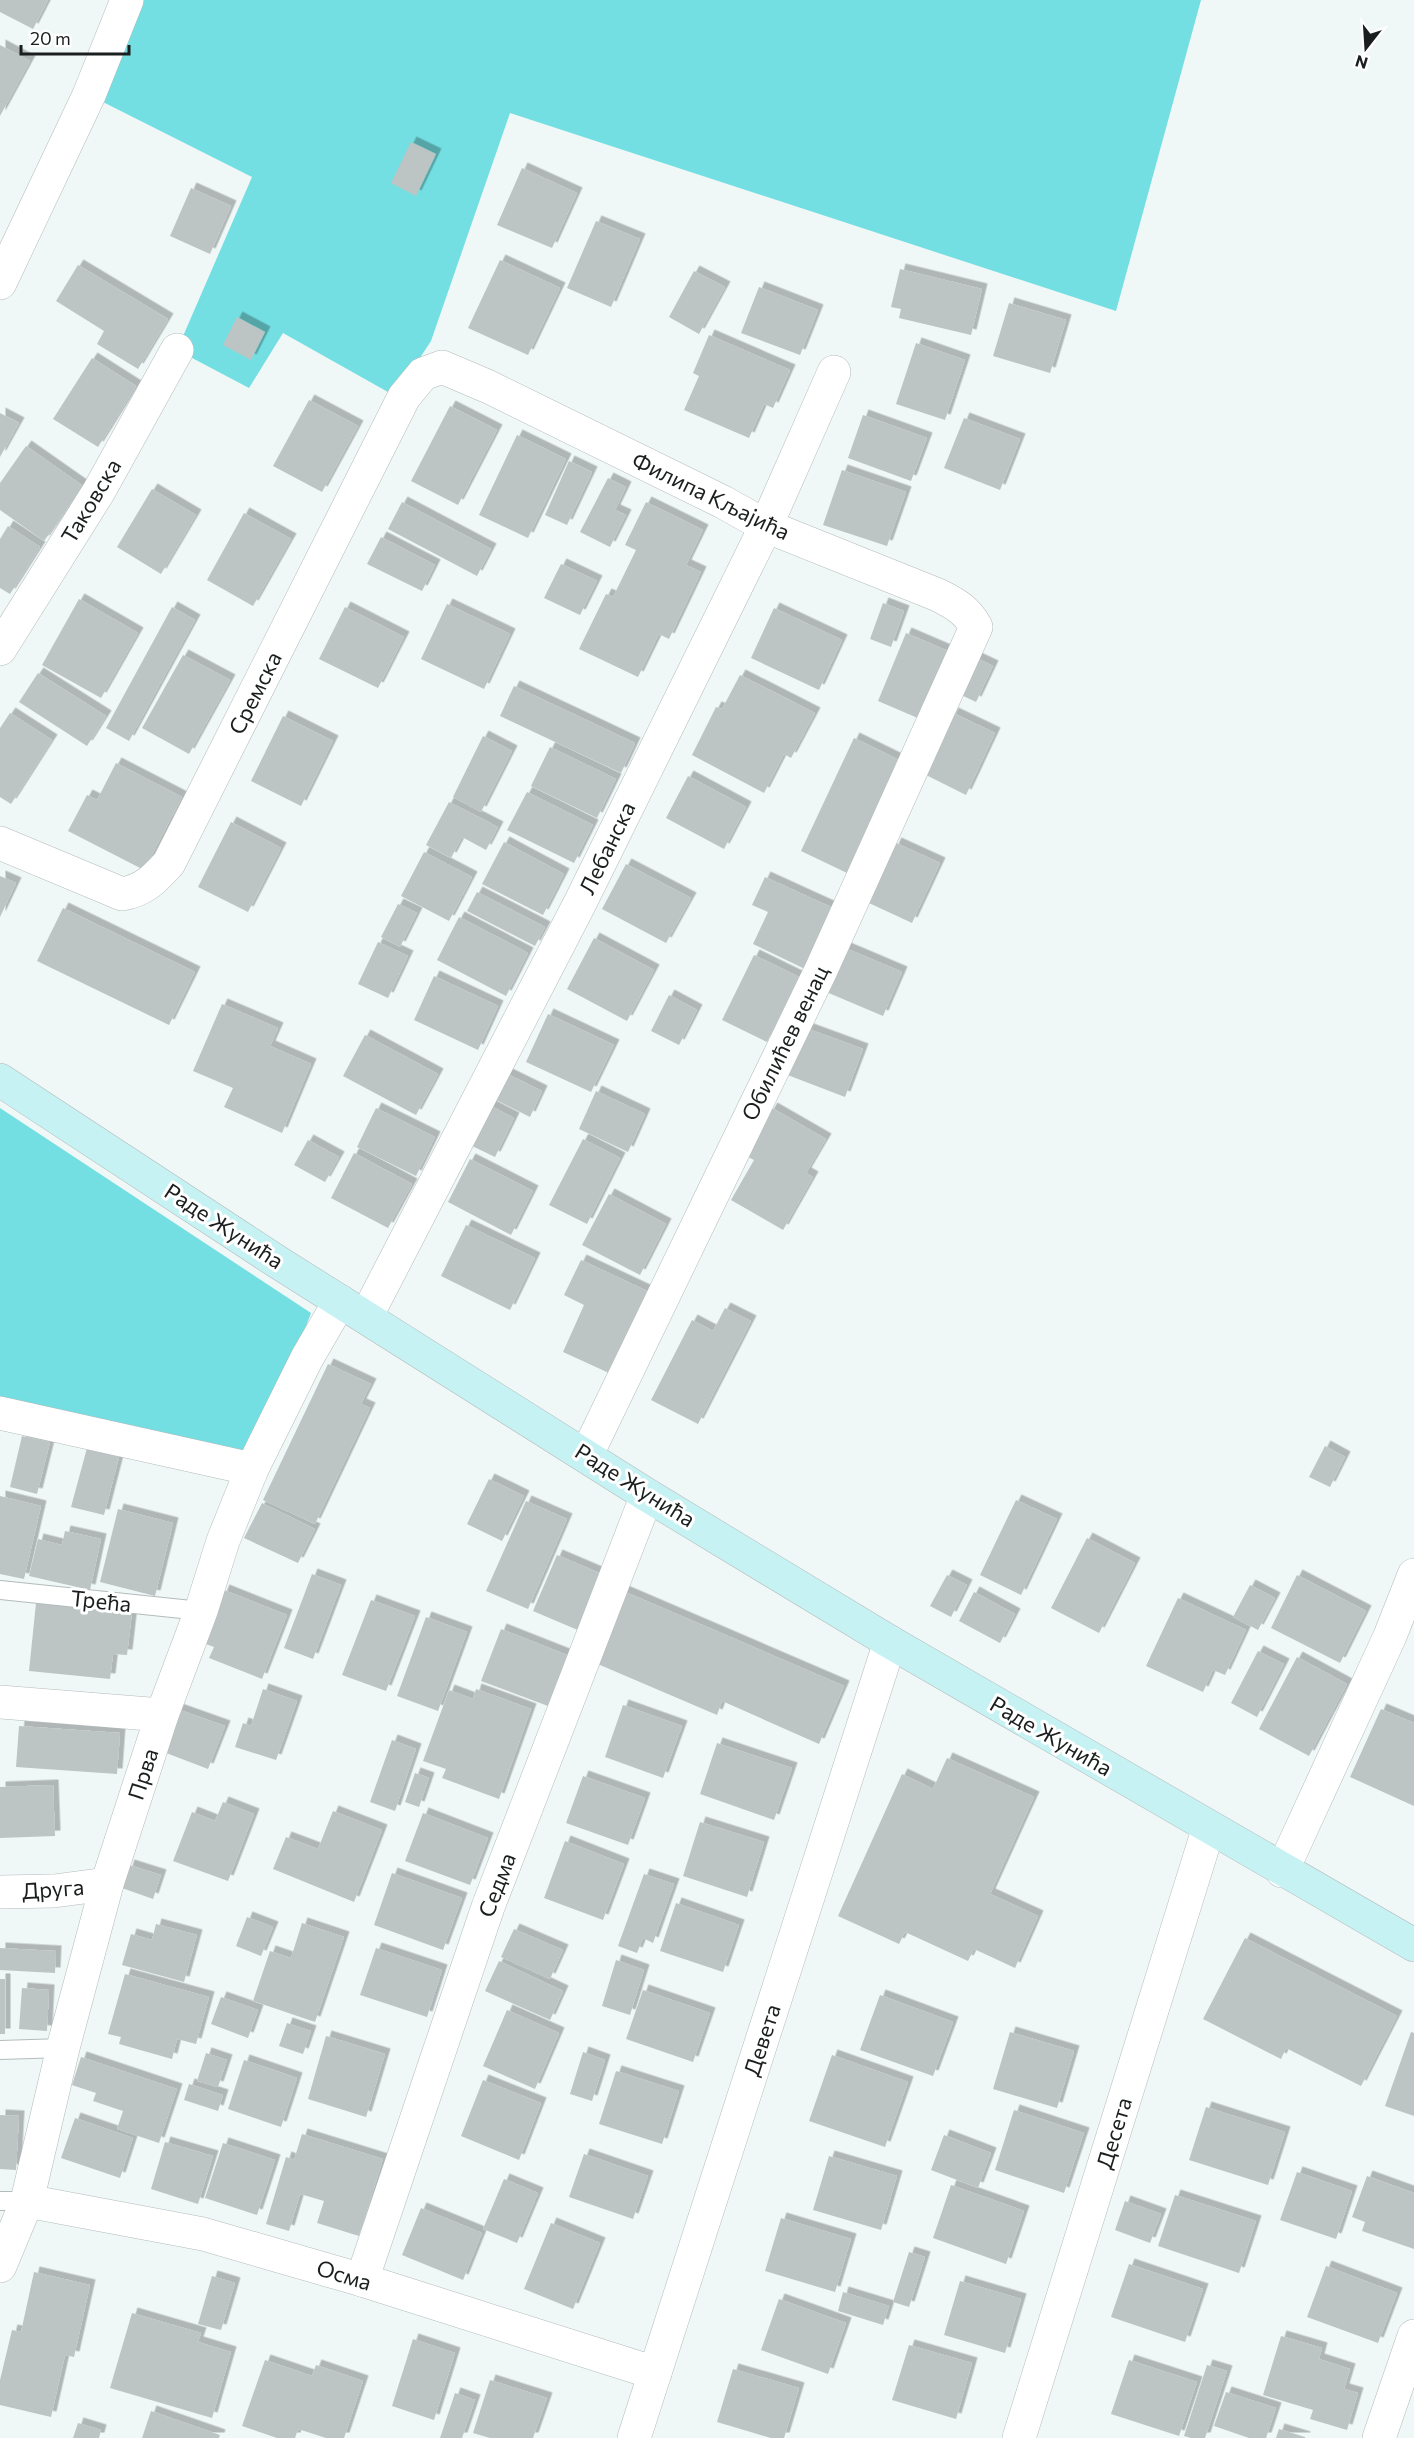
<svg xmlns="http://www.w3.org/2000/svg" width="1414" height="2438" viewBox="0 0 1414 2438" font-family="Commissioner,sans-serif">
	<defs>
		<filter id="shadow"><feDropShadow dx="5.5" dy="-5.5" stdDeviation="0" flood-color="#0004"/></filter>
	</defs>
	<rect width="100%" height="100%" fill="#f0f7f7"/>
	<g fill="#74dfe2">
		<polygon points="127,0 1201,0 1116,311 510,113 431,341 395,396 283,333 249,388 177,350 252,177 89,95"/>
		<polygon points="0,1108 311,1313 252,1469 0,1408"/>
	</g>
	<g fill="#bdc4c4" filter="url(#shadow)">
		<polygon points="0,0 48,0 33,29 0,12"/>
		<polygon points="0,45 30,61 0,116"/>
		<polygon points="411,142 436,154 416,196 391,183"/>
		<polygon points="522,168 577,193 552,248 497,225"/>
		<polygon points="191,188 231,206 210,254 170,236"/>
		<polygon points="596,221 640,239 611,307 567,288"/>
		<polygon points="500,260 560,288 528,355 468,328"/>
		<polygon points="78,265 168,319 138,369 97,344 104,331 56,301"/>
		<polygon points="900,269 982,289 971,335 899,318 901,309 891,307"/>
		<polygon points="694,271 725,287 699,334 669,317"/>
		<polygon points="759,287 818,310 800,355 741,333"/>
		<polygon points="1009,303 1066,320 1050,373 993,356"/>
		<polygon points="237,317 265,332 251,360 223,345"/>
		<polygon points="709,335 790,370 773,408 764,404 749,438 684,410 699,376 693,373"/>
		<polygon points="916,343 965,360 945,420 896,404"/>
		<polygon points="92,358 136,386 98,447 53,419"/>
		<polygon points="309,400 358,426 322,492 273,466"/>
		<polygon points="450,406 497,430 458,505 411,481"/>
		<polygon points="0,413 19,423 0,457"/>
		<polygon points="863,415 927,438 911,481 848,458"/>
		<polygon points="964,418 1020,439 1000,490 944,468"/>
		<polygon points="517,435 566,459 528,538 479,515"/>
		<polygon points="26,446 83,486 44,541 0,510 0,483"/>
		<polygon points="569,461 592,472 567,525 545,515"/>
		<polygon points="842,470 906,492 887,546 823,525"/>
		<polygon points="608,478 626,487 615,510 626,515 610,547 580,532"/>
		<polygon points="152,489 196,515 161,574 117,547"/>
		<polygon points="402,502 491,549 477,576 388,529"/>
		<polygon points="646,502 703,530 686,565 701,572 669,639 659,634 638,677 579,649 606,594 613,597 636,550 625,545"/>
		<polygon points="244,513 291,539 253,606 207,580"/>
		<polygon points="8,526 40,547 10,594 0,588 0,539"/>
		<polygon points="381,537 435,565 422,591 367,564"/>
		<polygon points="561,564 597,581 580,615 544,598"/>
		<polygon points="79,599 138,633 101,698 42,665"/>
		<polygon points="883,603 904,611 891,647 870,639"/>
		<polygon points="447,604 510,634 484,689 421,659"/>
		<polygon points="172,607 195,620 129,741 106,728"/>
		<polygon points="345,607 404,637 378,688 319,659"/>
		<polygon points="774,608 842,640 819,690 751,658"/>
		<polygon points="906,633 948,651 920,719 878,701"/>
		<polygon points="183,655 230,680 189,754 142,728"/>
		<polygon points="976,658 993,666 976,702 959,694"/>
		<polygon points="38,673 106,716 87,746 19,702"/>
		<polygon points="740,675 815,713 791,758 784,754 764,793 692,755 716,707 722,709"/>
		<polygon points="514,686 635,743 621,773 500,716"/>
		<polygon points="10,713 52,740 11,804 0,797 0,728"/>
		<polygon points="953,713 995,733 966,795 924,774"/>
		<polygon points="283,716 333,741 301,806 251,781"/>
		<polygon points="483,736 512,751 481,812 453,797"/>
		<polygon points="854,738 901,761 847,873 801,851"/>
		<polygon points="550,747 616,779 597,818 531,786"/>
		<polygon points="116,763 182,797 144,870 68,831 87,795 97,800"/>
		<polygon points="688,776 746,807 724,849 666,818"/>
		<polygon points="527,792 593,825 574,863 507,830"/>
		<polygon points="449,802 498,827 486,850 462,837 451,858 426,845"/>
		<polygon points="231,822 281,848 248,912 198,887"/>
		<polygon points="504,842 564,874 543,915 482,884"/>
		<polygon points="896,843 940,863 912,923 869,903"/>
		<polygon points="424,852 472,877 449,921 401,896"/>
		<polygon points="626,864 691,898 666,943 602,909"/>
		<polygon points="0,876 16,883 0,917"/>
		<polygon points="765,877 833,908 805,969 753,944 768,912 752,905"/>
		<polygon points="477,892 545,927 535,946 467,911"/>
		<polygon points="398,904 417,913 400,947 381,937"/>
		<polygon points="63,908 195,972 169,1025 37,961"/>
		<polygon points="459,917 528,953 506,996 437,960"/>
		<polygon points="594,938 654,970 627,1021 567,989"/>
		<polygon points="378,942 408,956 388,998 358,984"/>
		<polygon points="843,947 902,972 883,1016 824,991"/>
		<polygon points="754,955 799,977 767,1042 722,1020"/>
		<polygon points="434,976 498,1006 478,1050 414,1020"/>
		<polygon points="669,995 697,1010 679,1045 651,1031"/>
		<polygon points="222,1004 278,1028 270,1046 311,1064 282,1133 224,1107 233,1088 193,1071"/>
		<polygon points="548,1014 614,1045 591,1092 526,1062"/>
		<polygon points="803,1027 863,1049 845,1097 785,1074"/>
		<polygon points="365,1035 438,1074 416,1115 343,1076"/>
		<polygon points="503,1072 542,1091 530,1117 490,1097"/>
		<polygon points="596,1091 645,1114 628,1152 579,1129"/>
		<polygon points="487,1104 514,1118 495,1157 468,1144"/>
		<polygon points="376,1108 435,1137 416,1176 357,1147"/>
		<polygon points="772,1108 826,1139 806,1173 813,1177 783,1230 731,1200 754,1160 744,1155"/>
		<polygon points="583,1139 620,1158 587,1224 549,1205"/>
		<polygon points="308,1140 339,1157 325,1182 294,1165"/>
		<polygon points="354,1153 412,1184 388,1228 331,1198"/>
		<polygon points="470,1159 533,1191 511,1235 448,1202"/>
		<polygon points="609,1194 666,1224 640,1275 582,1245"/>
		<polygon points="466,1225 535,1258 510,1310 441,1276"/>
		<polygon points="581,1260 647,1291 609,1373 563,1352 584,1305 564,1295"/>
		<polygon points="725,1308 751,1321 698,1424 651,1400 692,1320 713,1331"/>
		<polygon points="328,1364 371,1384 361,1404 370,1408 315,1524 263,1500"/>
		<polygon points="22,1436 50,1442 37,1494 10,1487"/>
		<polygon points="1325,1446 1345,1457 1330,1487 1309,1477"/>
		<polygon points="87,1448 119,1457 104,1515 71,1507"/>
		<polygon points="489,1479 524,1496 502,1541 467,1524"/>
		<polygon points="0,1496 41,1506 24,1579 0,1574"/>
		<polygon points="1016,1500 1057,1519 1021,1595 980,1575"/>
		<polygon points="526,1501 567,1519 528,1609 486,1591"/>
		<polygon points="262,1503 315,1529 298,1563 244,1538"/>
		<polygon points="118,1509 173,1523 155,1596 100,1582"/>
		<polygon points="65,1531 101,1539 90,1590 29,1576 38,1539 62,1545"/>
		<polygon points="1087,1538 1135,1563 1099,1633 1051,1608"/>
		<polygon points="557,1555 604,1575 580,1631 533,1611"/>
		<polygon points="312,1574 341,1585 313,1659 284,1648"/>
		<polygon points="947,1575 967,1585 951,1617 930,1606"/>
		<polygon points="1297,1575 1366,1611 1340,1663 1271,1628"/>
		<polygon points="1250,1585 1275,1598 1258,1630 1233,1617"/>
		<polygon points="224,1590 287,1615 262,1679 209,1658 214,1647 203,1643"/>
		<polygon points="623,1591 844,1686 819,1744 722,1701 717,1715 593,1662"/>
		<polygon points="974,1592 1015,1614 1000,1643 959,1621"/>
		<polygon points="1178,1598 1246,1630 1225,1675 1213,1670 1203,1692 1146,1666"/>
		<polygon points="371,1600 415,1616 386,1691 342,1675"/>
		<polygon points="36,1603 132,1612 127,1655 113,1654 110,1679 29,1671"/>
		<polygon points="426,1617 467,1632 438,1711 397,1696"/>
		<polygon points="501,1629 567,1655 548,1706 481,1681"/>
		<polygon points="1258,1651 1284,1664 1257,1717 1231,1703"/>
		<polygon points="1297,1657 1347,1684 1309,1756 1259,1729"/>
		<polygon points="263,1689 297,1701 276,1760 235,1747 243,1723 251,1726"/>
		<polygon points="476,1689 531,1709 499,1799 442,1778 446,1769 423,1761 449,1690 473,1699"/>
		<polygon points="623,1705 682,1726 663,1778 605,1757"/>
		<polygon points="177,1709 225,1726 208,1769 161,1751"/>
		<polygon points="1381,1709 1414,1723 1414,1806 1350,1777"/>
		<polygon points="19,1726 120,1733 117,1774 16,1767"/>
		<polygon points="392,1740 416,1749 395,1811 370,1802"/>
		<polygon points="717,1743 792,1768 774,1820 700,1794"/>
		<polygon points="947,1758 1034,1797 990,1894 1038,1916 1015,1968 974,1949 968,1961 905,1932 899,1944 838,1916 902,1774 933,1789"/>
		<polygon points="415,1773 429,1778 419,1807 405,1802"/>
		<polygon points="583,1776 645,1798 628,1845 566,1823"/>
		<polygon points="53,1785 55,1836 0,1838 0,1787"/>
		<polygon points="223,1802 254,1814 228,1881 173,1861 192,1812 215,1821"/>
		<polygon points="333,1811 382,1830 354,1902 273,1869 286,1837 318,1849"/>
		<polygon points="423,1813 488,1838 470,1885 405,1861"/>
		<polygon points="700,1822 764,1842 747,1897 683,1876"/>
		<polygon points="565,1841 624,1864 603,1920 544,1898"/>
		<polygon points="129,1865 161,1875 153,1899 122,1888"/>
		<polygon points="392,1873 462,1898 443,1950 374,1925"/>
		<polygon points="644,1874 674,1884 653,1943 643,1938 637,1953 618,1946"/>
		<polygon points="676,1903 739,1925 723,1972 660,1951"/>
		<polygon points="247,1917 273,1927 261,1956 236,1946"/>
		<polygon points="302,1923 344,1937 315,2022 253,2001 270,1951 291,1958"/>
		<polygon points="156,1924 197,1935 184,1982 122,1965 131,1934 152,1940"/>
		<polygon points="514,1929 563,1950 550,1979 501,1957"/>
		<polygon points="1245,1938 1397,2016 1361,2086 1286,2048 1281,2059 1203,2019"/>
		<polygon points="0,1948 56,1951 55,1973 0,1970"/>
		<polygon points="376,1948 442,1970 427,2017 360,1995"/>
		<polygon points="616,1960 644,1970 630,2015 602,2006"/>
		<polygon points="499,1961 563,1991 550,2020 485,1991"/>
		<polygon points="125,1974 209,1997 196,2044 177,2039 172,2059 119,2044 121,2037 108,2034"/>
		<rect x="0" y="1979" width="5" height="55"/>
		<polygon points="22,1988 49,1990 47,2031 19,2029"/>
		<polygon points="643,1990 710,2013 693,2062 626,2039"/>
		<polygon points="880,1995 953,2022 933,2076 860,2050"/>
		<polygon points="221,1997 258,2010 248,2038 211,2024"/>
		<polygon points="507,2010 559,2033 535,2089 483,2066"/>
		<polygon points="287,2023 311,2031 303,2054 279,2046"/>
		<polygon points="1010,2032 1074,2051 1057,2108 993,2089"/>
		<polygon points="1411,2032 1414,2033 1414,2116 1385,2106"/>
		<polygon points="326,2036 385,2054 366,2117 308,2099"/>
		<polygon points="583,2052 605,2060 592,2101 570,2094"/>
		<polygon points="206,2053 227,2060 218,2087 197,2081"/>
		<polygon points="832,2055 908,2082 885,2147 809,2121"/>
		<polygon points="81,2057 177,2089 159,2143 117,2129 123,2111 93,2101 96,2093 72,2085"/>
		<polygon points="244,2060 297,2078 281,2127 228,2109"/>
		<polygon points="616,2071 679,2091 662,2144 599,2124"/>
		<polygon points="483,2080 541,2103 519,2160 461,2136"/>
		<polygon points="189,2084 223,2095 218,2111 184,2100"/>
		<polygon points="1206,2107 1285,2132 1268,2185 1189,2160"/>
		<polygon points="1014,2110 1084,2133 1064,2193 995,2170"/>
		<polygon points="0,2115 19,2116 16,2170 0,2169"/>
		<polygon points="75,2118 133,2138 120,2178 61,2158"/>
		<polygon points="302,2134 383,2159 359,2236 317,2223 324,2201 300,2194 289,2231 266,2224 286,2157 294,2160"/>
		<polygon points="944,2135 991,2153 978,2188 931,2170"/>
		<polygon points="165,2142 213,2156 198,2204 151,2189"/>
		<polygon points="223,2143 275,2160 257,2215 205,2198"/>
		<polygon points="584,2154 648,2176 633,2219 569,2197"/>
		<polygon points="829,2156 897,2176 881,2230 813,2210"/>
		<polygon points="1297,2172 1352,2191 1336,2239 1280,2220"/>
		<polygon points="1367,2176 1414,2193 1414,2249 1362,2231 1365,2222 1352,2217"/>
		<polygon points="504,2179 538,2193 517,2243 483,2229"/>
		<polygon points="951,2185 1024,2211 1006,2264 933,2238"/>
		<polygon points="1175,2195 1256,2221 1239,2273 1158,2246"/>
		<polygon points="1125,2201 1161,2214 1150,2243 1115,2230"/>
		<polygon points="421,2208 482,2233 463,2280 402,2255"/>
		<polygon points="781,2218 851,2239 835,2292 765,2271"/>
		<polygon points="551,2223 600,2243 573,2309 524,2289"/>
		<polygon points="909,2252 925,2257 909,2307 893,2302"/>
		<polygon points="1129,2264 1203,2289 1185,2342 1111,2317"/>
		<polygon points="1326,2266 1397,2293 1378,2343 1307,2317"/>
		<polygon points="34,2272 90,2285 74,2357 65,2355 51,2417 0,2405 0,2380 12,2330 21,2332"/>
		<polygon points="212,2276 235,2283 221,2330 198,2324"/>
		<polygon points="960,2281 1021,2299 1005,2353 944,2335"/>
		<polygon points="843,2292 889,2306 883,2325 838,2311"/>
		<polygon points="779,2299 846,2323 828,2374 761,2350"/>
		<polygon points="132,2313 201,2333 198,2342 231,2352 212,2418 110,2388"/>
		<polygon points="1281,2336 1322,2348 1319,2359 1350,2369 1344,2389 1358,2393 1347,2430 1310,2419 1313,2410 1263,2395"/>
		<polygon points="413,2339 455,2353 434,2420 392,2406"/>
		<polygon points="909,2345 972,2363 956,2419 892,2400"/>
		<polygon points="265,2360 312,2376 316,2365 363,2381 344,2438 326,2438 298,2429 295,2438 277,2438 242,2426"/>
		<polygon points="1129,2360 1197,2382 1179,2436 1111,2414"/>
		<polygon points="1207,2365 1227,2371 1205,2438 1191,2438 1184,2436"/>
		<polygon points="733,2369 799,2388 784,2438 771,2438 717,2422"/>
		<polygon points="490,2380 547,2398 533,2438 490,2438 473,2433"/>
		<polygon points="1226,2392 1276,2408 1266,2438 1249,2438 1214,2426"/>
		<polygon points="455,2393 475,2400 462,2438 440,2438"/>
		<polygon points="151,2411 220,2435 219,2438 142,2438"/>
		<polygon points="78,2423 101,2430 99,2438 73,2438"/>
		<polygon points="1279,2429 1305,2437 1305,2438 1276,2438"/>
	</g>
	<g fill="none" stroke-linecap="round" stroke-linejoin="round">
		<g stroke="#b4bbbb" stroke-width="20">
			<g id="service">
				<polyline points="0,1590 201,1611"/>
				<polyline points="0,2050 63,2048"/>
				<polyline points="0,2201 27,2201"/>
			</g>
		</g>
		<g stroke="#b4bbbb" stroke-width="34">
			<g id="minor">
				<polyline points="0,283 89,95 127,0"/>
				<polyline points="0,649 99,491 177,350"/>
				<path d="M0,843L122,894C145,890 154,879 169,863L404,397L423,374L442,367L489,387L723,502L766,526L938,595C954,603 967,610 976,627L821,970L587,1454"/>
				<polyline points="366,1317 580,903 766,526 834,372"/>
				<polyline points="0,1413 252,1469"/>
				<polyline points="0,1702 162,1715"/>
				<polyline points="1282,1871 1390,1636 1414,1575"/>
				<polyline points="0,1892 54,1891 107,1884"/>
				<polyline points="27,2201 203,2234 362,2280 655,2373"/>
				<polyline points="0,2266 27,2201 63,2048 107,1884 162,1715 201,1611 223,1541 252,1469 307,1358 340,1301"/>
				<polyline points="362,2280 488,1907 647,1495"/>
				<polyline points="1019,2438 1209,1827"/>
				<polyline points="1379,2438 1414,2336"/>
			</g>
		</g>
		<g stroke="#b4bbbb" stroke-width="34">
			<polyline id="tertiary" points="634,2438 890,1642"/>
		</g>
		<g stroke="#b4bbbb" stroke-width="34">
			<polyline id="secondary" points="0,1080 276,1261 647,1495 890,1642 1414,1945"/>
		</g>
		<use href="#service" stroke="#fff" stroke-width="18"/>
		<use href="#minor" stroke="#fff" stroke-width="33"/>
		<use href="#tertiary" stroke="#fff" stroke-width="33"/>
		<use href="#secondary" stroke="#c6f2f4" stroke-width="33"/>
	</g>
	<g text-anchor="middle" stroke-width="6" stroke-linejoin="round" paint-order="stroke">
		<g font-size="22" fill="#1b1e1e" stroke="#fff">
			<text transform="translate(711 496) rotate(26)" y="8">Филипа Кљајића</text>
			<text transform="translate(91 501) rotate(-59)" y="8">Таковска</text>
			<text transform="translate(255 693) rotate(-63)" y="8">Сремска</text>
			<text transform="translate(607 848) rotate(-64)" y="8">Лебанска</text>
			<text transform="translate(785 1043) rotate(-64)" y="8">Обилићев венац</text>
			<text transform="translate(224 1226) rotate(33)" y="8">Раде Жунића</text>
			<text transform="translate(635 1485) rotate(32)" y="8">Раде Жунића</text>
			<text transform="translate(101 1601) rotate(6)" y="8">Трећа</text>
			<text transform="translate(1051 1736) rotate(30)" y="8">Раде Жунића</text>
			<text transform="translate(143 1774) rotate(-72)" y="8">Прва</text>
			<text transform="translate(497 1885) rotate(-69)" y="8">Седма</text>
			<text transform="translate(53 1889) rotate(-4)" y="8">Друга</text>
			<text transform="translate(762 2040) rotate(-72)" y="8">Девета</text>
			<text transform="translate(1114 2133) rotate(-73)" y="8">Десета</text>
			<text transform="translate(344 2275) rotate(17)" y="8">Осма</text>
		</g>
	</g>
	<g transform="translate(1366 48) rotate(197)" stroke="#ffffff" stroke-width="4.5" paint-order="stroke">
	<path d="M0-4.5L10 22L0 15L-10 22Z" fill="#1b1e1e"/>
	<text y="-9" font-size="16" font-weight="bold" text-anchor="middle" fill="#1b1e1e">N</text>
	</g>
	<path d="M21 45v9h108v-9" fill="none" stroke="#1b1e1e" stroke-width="3"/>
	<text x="30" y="45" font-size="18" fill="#1b1e1e" stroke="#ffffff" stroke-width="4.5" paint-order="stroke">20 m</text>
</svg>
